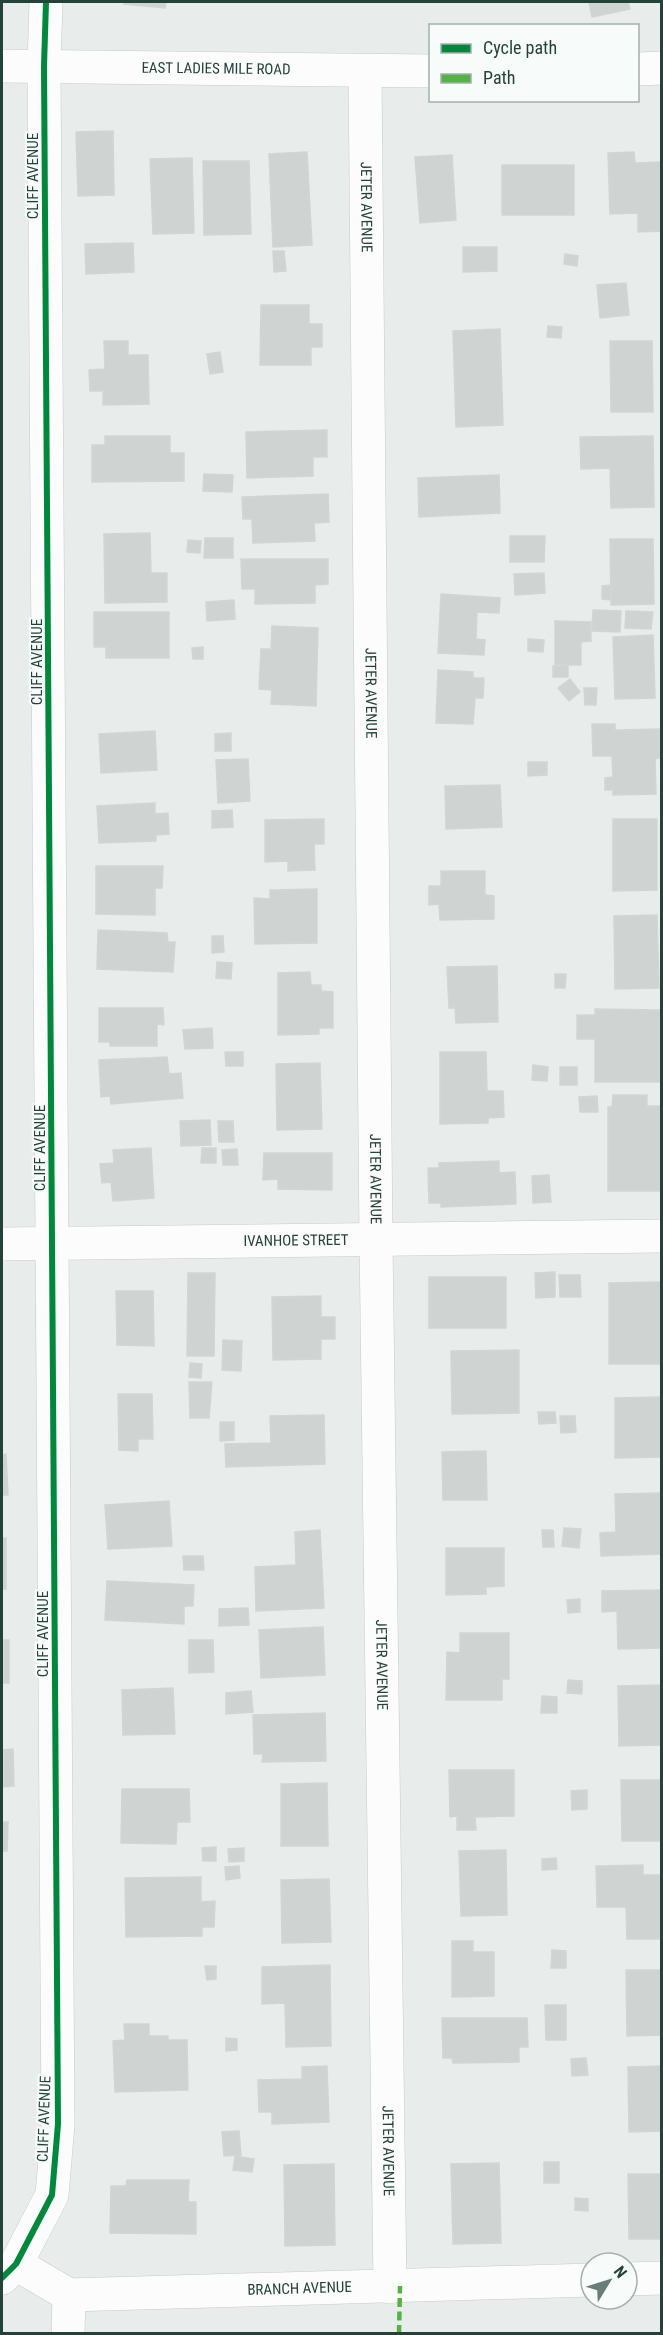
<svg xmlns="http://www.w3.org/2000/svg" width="663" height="2335" viewBox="0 0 663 2335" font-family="'Roboto Condensed',sans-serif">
	<rect width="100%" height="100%" fill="#e8edeb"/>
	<g fill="#cfd4d2" stroke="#d1d6d4" stroke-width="1.5">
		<polygon points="125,2 166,2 165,8 124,4"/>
		<polygon points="589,2 628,2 630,9 592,17"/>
		<polygon points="113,131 114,195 78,196 76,132"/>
		<polygon points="307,152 312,245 273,247 269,154"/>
		<polygon points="634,152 635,163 662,162 662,231 638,232 638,213 610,214 608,153"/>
		<polygon points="452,155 456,220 420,223 415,157"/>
		<polygon points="192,158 194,233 153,234 150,159"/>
		<polygon points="203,161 249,161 251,234 204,235"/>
		<rect x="502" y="165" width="72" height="50"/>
		<polygon points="133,243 134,272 86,274 85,244"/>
		<polygon points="463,247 497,247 497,271 463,272"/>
		<polygon points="273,251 284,251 286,271 274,272"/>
		<polygon points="565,254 578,256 577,266 564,264"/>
		<polygon points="626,283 629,315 600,318 597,285"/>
		<polygon points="261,305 309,305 309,324 322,324 322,347 311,347 311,365 260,365"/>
		<polygon points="548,326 562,327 561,338 547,337"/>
		<polygon points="500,329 503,425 456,427 453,331"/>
		<polygon points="104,341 128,341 128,355 148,355 149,404 103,405 103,391 90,391 89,370 105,369"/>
		<polygon points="610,341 652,341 653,412 611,412"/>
		<polygon points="220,352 223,372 210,374 207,354"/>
		<polygon points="327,430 327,457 313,457 313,476 247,478 246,432"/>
		<polygon points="105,436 170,436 170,453 184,453 184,481 92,482 92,445 105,445"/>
		<polygon points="653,436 654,507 611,508 610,468 581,469 580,437"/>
		<polygon points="204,474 233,475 232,492 203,491"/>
		<polygon points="499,475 500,513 419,517 418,478"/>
		<polygon points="328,494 329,522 314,523 315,541 253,543 252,519 243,519 242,497"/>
		<polygon points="150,533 151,573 167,573 167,602 105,603 104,534"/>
		<polygon points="510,536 545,536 544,562 510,562"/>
		<polygon points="205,538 233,538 233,558 204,558"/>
		<polygon points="610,539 653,539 654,604 611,605"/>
		<polygon points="188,540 201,541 200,553 187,552"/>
		<polygon points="241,559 328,559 328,584 315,585 315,603 255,604 255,589 242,589"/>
		<polygon points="544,573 545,593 515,595 514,574"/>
		<polygon points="611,585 611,600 602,599 602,586"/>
		<polygon points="441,594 500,598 499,613 477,612 476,639 485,640 484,655 438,653"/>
		<polygon points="234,600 235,619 207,621 206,602"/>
		<polygon points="593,610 621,611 620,632 592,631"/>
		<polygon points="626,611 653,612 651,629 625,628"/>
		<polygon points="94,612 169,612 169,658 106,658 106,647 94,647"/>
		<polygon points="555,621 591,622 591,641 581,642 581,665 555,665"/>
		<polygon points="272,626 318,628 316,706 271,704 272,690 259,689 261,649 271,649"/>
		<polygon points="653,635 655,698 615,699 613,637"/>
		<polygon points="528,639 544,640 543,652 528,651"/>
		<polygon points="203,647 203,659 193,659 192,648"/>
		<rect x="553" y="666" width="15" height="11"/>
		<polygon points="438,670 473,672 473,678 484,678 483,698 475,698 473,724 436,723"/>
		<polygon points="570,679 580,692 569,701 558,688"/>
		<polygon points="584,688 597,688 596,705 585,705"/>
		<polygon points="592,724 615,724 615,730 660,729 660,758 655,759 656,794 613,795 613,790 605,790 605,778 613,777 612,756 593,756"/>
		<polygon points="155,731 157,770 101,773 99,734"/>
		<polygon points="231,733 231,751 215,751 215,734"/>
		<polygon points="248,759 250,801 218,803 216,760"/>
		<polygon points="528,762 547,762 547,775 528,776"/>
		<polygon points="500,785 502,827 446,829 445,786"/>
		<polygon points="155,803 155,814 168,813 169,834 156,835 156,841 99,843 97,806"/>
		<polygon points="232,810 233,827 212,828 212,811"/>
		<polygon points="324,819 324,844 314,844 315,870 288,871 288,861 265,862 265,820"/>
		<polygon points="613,819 657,819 657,890 613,891"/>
		<polygon points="96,866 163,866 162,888 155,888 155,915 96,914"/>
		<polygon points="441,871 485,871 485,895 494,896 494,919 440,920 439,904 429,905 429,886 441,886"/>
		<polygon points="317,889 317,943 255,944 254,898 270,899 270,890"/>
		<polygon points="657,915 659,988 615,989 614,916"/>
		<polygon points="98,930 167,933 168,942 175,942 173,972 97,969"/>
		<polygon points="212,936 223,936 224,952 212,953"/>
		<polygon points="217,962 232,963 231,979 216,978"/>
		<polygon points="497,966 498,1022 456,1023 455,1008 449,1008 447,967"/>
		<polygon points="310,972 311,985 321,985 321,991 333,992 333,1028 319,1028 319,1034 278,1035 278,973"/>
		<polygon points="555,974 566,974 565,988 555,988"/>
		<polygon points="99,1008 163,1008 164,1025 157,1024 157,1046 110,1046 110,1042 99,1042"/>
		<polygon points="595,1009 660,1010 660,1082 595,1082 595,1039 577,1039 577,1015 595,1015"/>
		<polygon points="212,1028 213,1048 185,1049 183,1030"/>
		<polygon points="225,1052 243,1052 243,1066 226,1066"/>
		<polygon points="440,1052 486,1052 487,1091 503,1091 504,1117 488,1118 488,1123 440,1124"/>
		<polygon points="167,1057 169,1074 181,1073 183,1098 111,1104 110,1096 101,1097 99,1060"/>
		<polygon points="320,1063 322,1129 277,1130 276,1064"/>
		<polygon points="533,1065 548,1067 547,1081 532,1080"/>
		<rect x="560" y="1067" width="17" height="18"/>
		<polygon points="613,1095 647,1095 647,1106 662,1106 662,1191 608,1191 608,1107 612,1107"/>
		<polygon points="597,1096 598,1112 580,1112 579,1097"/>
		<polygon points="210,1120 211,1145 181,1146 180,1121"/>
		<polygon points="218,1121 233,1121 234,1142 219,1142"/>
		<polygon points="151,1148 154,1198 113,1201 111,1182 102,1183 100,1164 114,1163 113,1150"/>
		<polygon points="202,1148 216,1148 216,1163 201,1163"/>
		<polygon points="237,1149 238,1165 223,1165 222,1150"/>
		<polygon points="264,1153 332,1153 332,1190 278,1189 278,1179 263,1180"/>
		<polygon points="499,1161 499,1173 515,1172 516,1204 441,1207 441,1203 429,1203 428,1168 439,1168 439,1163"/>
		<polygon points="549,1175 551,1202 533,1203 532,1176"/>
		<polygon points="555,1272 555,1297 536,1298 535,1273"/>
		<polygon points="188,1273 215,1273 214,1356 187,1356"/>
		<polygon points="559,1275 580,1275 581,1297 560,1297"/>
		<rect x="429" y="1277" width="77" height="51"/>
		<polygon points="662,1282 662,1364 609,1364 609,1283"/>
		<polygon points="116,1291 153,1291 154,1346 117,1345"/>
		<polygon points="321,1296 321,1317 335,1317 335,1339 321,1339 321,1359 273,1360 272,1297"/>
		<polygon points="223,1340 242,1341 241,1371 222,1370"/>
		<polygon points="519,1350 519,1413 452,1414 451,1351"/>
		<polygon points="190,1363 202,1364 201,1378 189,1377"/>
		<polygon points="189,1382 212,1382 209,1418 190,1418"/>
		<polygon points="118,1394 152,1394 153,1439 138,1439 138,1451 119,1450"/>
		<polygon points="662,1397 662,1457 615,1458 615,1398"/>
		<polygon points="538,1412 555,1412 556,1423 539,1424"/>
		<polygon points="324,1415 325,1464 226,1467 225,1444 271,1443 270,1416"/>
		<polygon points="560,1416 575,1416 576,1432 561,1433"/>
		<polygon points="220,1422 234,1422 234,1440 220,1441"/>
		<polygon points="486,1451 487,1500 443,1500 442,1452"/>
		<polygon points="6,1454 8,1495 2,1495 2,1455"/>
		<polygon points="662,1493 662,1554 601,1556 600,1533 616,1532 615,1494"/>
		<polygon points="169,1501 172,1546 108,1549 105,1505"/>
		<polygon points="564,1528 581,1529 579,1548 562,1546"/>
		<polygon points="320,1530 324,1608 256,1611 255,1567 296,1565 295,1532"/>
		<polygon points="542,1530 553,1530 554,1547 543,1547"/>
		<rect x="2" y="1538" width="4" height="51"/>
		<polygon points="446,1548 504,1548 504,1586 486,1587 486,1594 446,1595"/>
		<polygon points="183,1556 203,1556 204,1570 184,1570"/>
		<polygon points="107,1581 194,1585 193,1606 184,1606 184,1624 105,1620"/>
		<polygon points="662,1590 662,1648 618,1649 617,1611 602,1612 602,1591"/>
		<polygon points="580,1599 580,1612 568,1613 567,1600"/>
		<polygon points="248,1608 249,1625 219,1626 219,1609"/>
		<polygon points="323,1627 325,1675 261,1678 259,1630"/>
		<polygon points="460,1633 509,1633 509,1679 502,1679 502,1700 446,1700 447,1652 460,1653"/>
		<rect x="2" y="1640" width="7" height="43"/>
		<polygon points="189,1640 213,1640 214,1672 189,1673"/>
		<polygon points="568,1680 582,1681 582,1694 567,1693"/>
		<polygon points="662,1685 662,1745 619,1746 618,1686"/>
		<polygon points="173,1688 175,1734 123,1735 122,1690"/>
		<polygon points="251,1691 253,1712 226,1714 226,1693"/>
		<polygon points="542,1696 557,1697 557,1713 541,1713"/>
		<polygon points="325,1713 326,1761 262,1762 263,1754 254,1754 253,1715"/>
		<polygon points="2,1741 2,1750 13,1749 14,1786 2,1787"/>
		<polygon points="449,1770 514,1770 514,1816 475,1817 476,1830 457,1830 457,1816 450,1817"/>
		<polygon points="621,1780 662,1780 662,1841 622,1841"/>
		<polygon points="327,1783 328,1846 281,1846 281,1784"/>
		<polygon points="122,1789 189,1789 190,1822 177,1822 176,1844 121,1843"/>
		<polygon points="587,1790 587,1809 572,1810 571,1791"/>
		<polygon points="2,1822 8,1822 7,1851 2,1851"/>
		<polygon points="216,1847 216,1861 203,1861 202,1848"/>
		<polygon points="244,1848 244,1861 229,1862 228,1849"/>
		<polygon points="506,1850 507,1915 461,1916 459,1851"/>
		<polygon points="556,1858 557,1869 542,1870 542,1859"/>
		<polygon points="643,1865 643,1875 662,1875 662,1939 627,1939 626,1907 597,1907 596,1866"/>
		<polygon points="239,1866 240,1878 226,1880 225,1867"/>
		<polygon points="201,1877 201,1902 215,1901 214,1927 202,1927 202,1936 126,1937 125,1878"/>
		<polygon points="329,1879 331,1942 282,1943 281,1880"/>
		<polygon points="452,1941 473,1941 473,1952 494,1952 494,1996 452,1997"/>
		<polygon points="552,1950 566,1951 566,1968 551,1968"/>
		<polygon points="330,1965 331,2046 286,2047 285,2003 262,2004 262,1967"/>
		<polygon points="205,1966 216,1966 216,1979 207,1980"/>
		<polygon points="626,1970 662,1970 662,2035 627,2036"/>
		<polygon points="545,2005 566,2005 566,2040 546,2040"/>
		<polygon points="442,2018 527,2018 528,2047 519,2047 519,2062 453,2063 452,2058 443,2058"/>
		<polygon points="124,2024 149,2024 149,2036 168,2036 168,2040 187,2040 188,2090 115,2092 113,2041 125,2040"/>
		<polygon points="226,2038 237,2039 237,2050 226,2051"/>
		<polygon points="586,2058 588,2075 572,2076 571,2059"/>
		<polygon points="327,2066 329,2122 272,2124 272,2112 259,2112 258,2080 302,2079 302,2067"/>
		<polygon points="662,2066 662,2131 629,2132 628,2067"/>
		<polygon points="239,2131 241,2155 224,2156 222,2132"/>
		<polygon points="235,2156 254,2159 252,2172 233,2170"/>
		<rect x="544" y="2162" width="15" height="21"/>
		<polygon points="499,2163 501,2243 453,2244 451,2164"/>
		<polygon points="334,2164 335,2245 285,2246 284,2165"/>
		<polygon points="628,2174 662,2174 662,2239 629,2239"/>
		<polygon points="127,2180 189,2180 188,2202 196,2202 196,2234 110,2233 111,2186 126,2186"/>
		<polygon points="575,2198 588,2199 588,2211 575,2210"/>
	</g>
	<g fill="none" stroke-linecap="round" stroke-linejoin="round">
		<g stroke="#c5cac8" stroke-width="34">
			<g id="minor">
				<path id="s1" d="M2,66L430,71"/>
				<polyline points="638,69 662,68"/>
				<path id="s2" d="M365,72L376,1240L390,2287"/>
				<path id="s3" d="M2,1244L662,1236"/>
				<path id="s4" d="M16,2264L69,2295L591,2280"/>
				<polyline points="2,2278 16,2264 52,2195 58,2124 44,66 46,2"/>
				<polyline points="627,2279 662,2278"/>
				<polyline points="68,2334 69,2295"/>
			</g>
		</g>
		<use href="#minor" stroke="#fcfcfc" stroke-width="33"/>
		<polyline stroke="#55b346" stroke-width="4.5" stroke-dasharray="9 4.5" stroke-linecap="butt" points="399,2334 400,2286"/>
		<g stroke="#f7fbf9" stroke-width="10">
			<polyline id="cycleway" points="2,2278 16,2264 52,2195 58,2124 44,66 46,2"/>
		</g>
		<use href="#cycleway" stroke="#00873e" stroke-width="6"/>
	</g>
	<g text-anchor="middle" stroke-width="4.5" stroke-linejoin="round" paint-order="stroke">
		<g font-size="15" fill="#24423a" stroke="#f7fbf9">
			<text dy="5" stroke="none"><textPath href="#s1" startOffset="214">EAST LADIES MILE ROAD</textPath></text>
			<text transform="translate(33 176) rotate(-90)" y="5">CLIFF AVENUE</text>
			<text dy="5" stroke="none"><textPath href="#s2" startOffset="135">JETER AVENUE</textPath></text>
			<text transform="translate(37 662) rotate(-90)" y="5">CLIFF AVENUE</text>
			<text dy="5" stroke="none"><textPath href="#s2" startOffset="621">JETER AVENUE</textPath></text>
			<text transform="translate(40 1148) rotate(-90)" y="5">CLIFF AVENUE</text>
			<text dy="5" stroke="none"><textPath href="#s2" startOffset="1107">JETER AVENUE</textPath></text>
			<text dy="5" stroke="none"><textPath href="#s3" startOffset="294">IVANHOE STREET</textPath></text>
			<text transform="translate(43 1634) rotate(-90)" y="5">CLIFF AVENUE</text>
			<text dy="5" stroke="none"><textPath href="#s2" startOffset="1593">JETER AVENUE</textPath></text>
			<text transform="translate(44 2119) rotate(-88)" y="5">CLIFF AVENUE</text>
			<text dy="5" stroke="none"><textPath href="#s2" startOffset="2079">JETER AVENUE</textPath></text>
			<text dy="5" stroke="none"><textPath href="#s4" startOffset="292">BRANCH AVENUE</textPath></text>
		</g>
	</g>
	<rect width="663" height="2335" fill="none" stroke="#24423a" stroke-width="6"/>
	<rect x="429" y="24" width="210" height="78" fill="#f7fbf9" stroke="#a3b1ad" stroke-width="1.5"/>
	<rect x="441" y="44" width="30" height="9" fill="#00873e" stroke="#a3b1ad" stroke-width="1.5"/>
	<text x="483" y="54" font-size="18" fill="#24423a">Cycle path</text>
	<rect x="441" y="74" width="30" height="9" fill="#55b346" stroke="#a3b1ad" stroke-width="1.5"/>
	<text x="483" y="84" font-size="18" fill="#24423a">Path</text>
	<g transform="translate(609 2281) rotate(52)"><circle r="28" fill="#f7fbf9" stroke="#a3b1ad" stroke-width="1.5"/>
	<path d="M0-4.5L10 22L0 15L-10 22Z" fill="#697e78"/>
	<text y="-9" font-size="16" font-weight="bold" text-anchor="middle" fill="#24423a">N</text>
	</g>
</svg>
